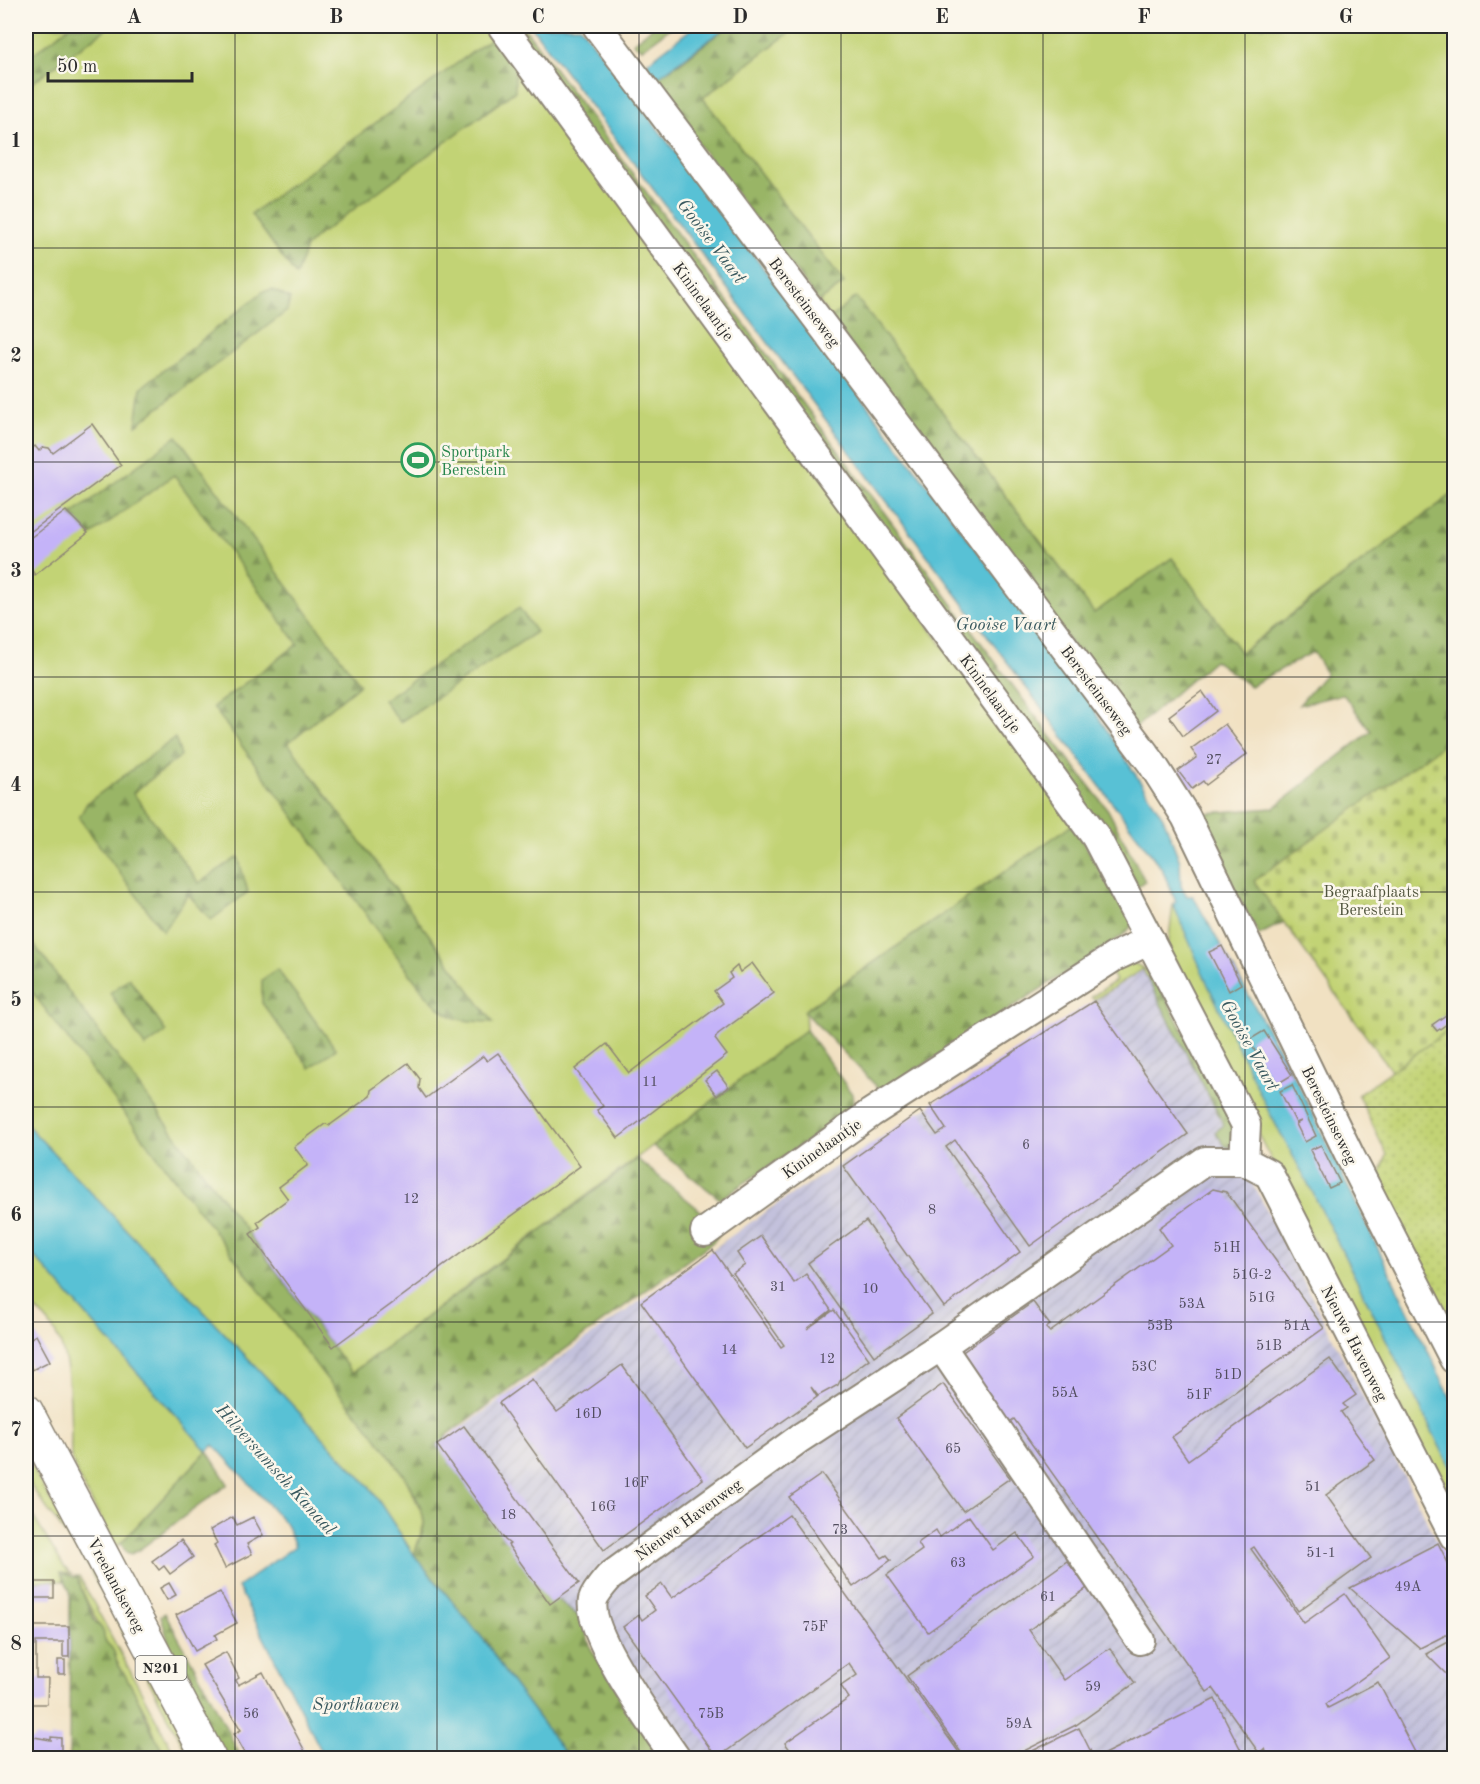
<svg xmlns="http://www.w3.org/2000/svg" width="1480" height="1784" viewBox="0 0 1480 1784" font-family="'Old Standard TT',serif">
	<defs>
		<pattern id="industrial-furrows" width="10" height="10" patternUnits="userSpaceOnUse" patternTransform="scale(1.5)"><rect width="10" height="10" fill="#c3c1dc"/><path d="M-1 1l2-2M0 10L10 0M9 11l2-2" fill="none" stroke="#a8a6bd"/></pattern>
		<pattern id="forest-firs" width="22" height="20" patternUnits="userSpaceOnUse" patternTransform="scale(1.5)"><rect width="22" height="20" fill="#99b566"/><path d="M5 1l3.5 6h-7zM16 11l3.5 6h-7z" fill="#7d9354"/></pattern>
		<pattern id="cemetery-stones" width="16" height="16" patternUnits="userSpaceOnUse" patternTransform="scale(1.5)"><rect width="16" height="16" fill="#c2d375"/><path d="M2 7V4a2 2 0 0 1 4 0v3zM10 15v-3a2 2 0 0 1 4 0v3z" fill="#a7b565"/></pattern>
		<pattern id="park-dots" width="8" height="8" patternUnits="userSpaceOnUse" patternTransform="scale(1.5)"><rect width="8" height="8" fill="#c2d375"/><path d="M2 2h.1M6 6h.1" fill="none" stroke="#a7b565" stroke-width="1.8" stroke-linecap="round"/></pattern>
	</defs>
	<rect width="100%" height="100%" fill="#fbf7ec"/>
	<filter id="ink" filterUnits="userSpaceOnUse"><feTurbulence type="fractalNoise" baseFrequency=".0167" numOctaves="2"/><feDisplacementMap in="SourceGraphic" scale="12" xChannelSelector="R" yChannelSelector="G"/><feConvolveMatrix kernelMatrix="1 2 1 2 8 2 1 2 1" color-interpolation-filters="sRGB"/></filter>
	<filter id="wash" filterUnits="userSpaceOnUse"><feTurbulence type="fractalNoise" baseFrequency=".008" numOctaves="4" result="noise"/><feDisplacementMap in="SourceGraphic" scale="24" xChannelSelector="R" yChannelSelector="G"/><feGaussianBlur stdDeviation="1.35" result="paint"/><feColorMatrix in="noise" values="0 0 0 0 0 0 0 0 0 0 0 0 0 0 0 0 0 1.4 0 .05"/><feComposite in="paint" operator="in"/></filter>
	<g filter="url(#wash)">
		<rect width="100%" height="100%" fill="#f1e1c2"/>
		<polygon fill="url(#industrial-furrows)" points="1143,970 1454,1573 1454,1758 698,1758 619,1646 550,1604 437,1445 768,1210"/>
		<g fill="#c2d375" stroke="#767f50" stroke-width="1.5">
			<polygon points="26,26 496,26 1072,825 805,1010 806,1030 334,1386 377,1437 406,1479 423,1515 424,1524 414,1555 369,1486 26,1124"/>
			<polygon points="798,26 1454,26 1454,493 1240,653 1172,558 1094,613 856,298 831,318 819,302 844,283 702,98"/>
			<polygon points="1173,904 1268,1110 1312,1191 1454,1475 1454,1511 1260,1138 1168,947"/>
			<polygon points="1133,963 1152,972 1148,980 1143,969 1094,1000 1091,997 1116,981 1111,971"/>
			<path d="M26,1247L207,1451L117,1547C103,1520 81,1488 72,1460C70,1452 71,1441 71,1433C69,1389 73,1327 26,1305Z"/>
			<polygon points="26,1455 27,1465 31,1465 49,1498 82,1542 197,1758 190,1758 87,1565 26,1479"/>
			<polygon points="26,1505 64,1567 71,1574 61,1573 64,1581 26,1581"/>
			<path d="M74,1576H79L177,1758H164L147,1715L106,1642C99,1619 84,1603 78,1578Z"/>
		</g>
		<g fill="url(#forest-firs)" stroke="#627048" stroke-width="1.5">
			<polygon points="70,26 110,26 26,87 26,59"/>
			<polygon points="511,26 523,26 1039,721 1108,810 1145,881 1138,887"/>
			<polygon points="654,26 673,26 642,49 633,43"/>
			<polygon points="728,26 798,26 703,98 844,283 819,302 649,80 680,63"/>
			<polygon points="493,37 515,68 515,91 316,237 306,247 296,276 251,214"/>
			<polygon points="273,290 290,299 287,311 136,425 141,388 264,291"/>
			<polygon points="856,297 1094,613 1172,558 1241,653 1454,493 1454,779 1255,881 1284,922 1259,935 1194,814 1274,808 1371,731 1343,694 1299,705 1326,673 1313,652 1250,686 1214,660 1134,729 831,318"/>
			<path d="M177,436L360,684L288,743L493,1022C453,1021 448,1019 422,990L213,707L298,644L174,475L91,535L70,516Z"/>
			<polygon points="519,608 536,632 400,722 383,700"/>
			<polygon points="175,738 181,756 133,793 199,883 238,857 248,892 211,920 188,894 163,931 79,818 87,803"/>
			<polygon points="1072,825 1135,923 1122,936 882,1092 804,1011"/>
			<path d="M26,934L352,1373L637,1159L701,1211L719,1234L714,1241L446,1436L561,1602L582,1619L591,1649L663,1758H568L503,1670L488,1645L414,1555C417,1545 424,1533 424,1524C425,1489 350,1405 326,1378L26,984Z"/>
			<polygon points="277,969 336,1049 310,1068 262,1003 262,980"/>
			<polygon points="1152,972 1235,1129 1232,1148 1226,1147 1215,1132 1224,1125 1148,980"/>
			<polygon points="129,978 166,1032 145,1047 110,993"/>
			<polygon points="806,1030 852,1094 854,1110 720,1199 653,1146"/>
			<polygon points="207,1451 228,1484 140,1549 131,1554 126,1552 121,1543"/>
			<path d="M61,1573L78,1578C82,1594 88,1606 94,1620C96,1624 101,1626 103,1631C105,1634 103,1636 105,1640C106,1644 111,1646 113,1650C116,1655 115,1659 117,1663C130,1681 140,1702 148,1722C152,1733 163,1747 164,1758H69L70,1591Z"/>
			<polygon points="165,1613 209,1693 241,1758 222,1758 171,1651 161,1616"/>
		</g>
		<polygon fill="url(#cemetery-stones)" stroke="#767f50" stroke-width="1.5" points="1454,737 1454,1026 1392,1072 1254,881"/>
		<polygon fill="url(#park-dots)" stroke="#767f50" stroke-width="1.5" points="1454,1026 1454,1345 1374,1190 1387,1155 1358,1095"/>
		<g fill="#58c1d5" stroke="#427680" stroke-width="1.5">
			<polygon points="531,26 580,26 1072,676 1163,817 1180,862 1181,886 1187,896 1193,896 1297,1082 1454,1405 1454,1475 1312,1191 1268,1110 1208,985 1173,904 1176,902 1162,869"/>
			<polygon points="695,26 728,26 658,77 649,72 648,62"/>
			<polygon points="26,1124 369,1486 414,1555 488,1645 503,1670 568,1758 325,1758 238,1587 295,1546 286,1524 214,1445 207,1451 26,1247"/>
		</g>
		<g id="blocks">
			<g fill="#c4b3f8">
				<polygon points="92,424 121,465 26,535 26,453 35,446 39,451 43,447 49,448 53,453"/>
				<polygon points="66,511 88,533 35,575 26,562 26,541"/>
				<polygon points="1202,691 1216,711 1183,736 1169,716"/>
				<polygon points="1225,724 1247,754 1206,785 1203,781 1192,789 1178,771 1197,757 1191,749"/>
				<polygon points="1222,946 1241,984 1229,991 1209,952"/>
				<polygon points="752,963 774,993 718,1034 715,1039 727,1055 618,1138 597,1110 603,1106 575,1069 607,1044 629,1073 723,1003 714,991 732,978 729,973 737,966 740,972"/>
				<polygon points="1094,1001 1188,1134 1030,1246 955,1140 950,1144 946,1147 1020,1252 944,1307 843,1166 920,1111 937,1135 946,1129 930,1105"/>
				<polygon points="1446,1015 1451,1021 1437,1031 1432,1025"/>
				<polygon points="1264,1031 1292,1075 1274,1086 1249,1040"/>
				<polygon points="498,1053 580,1166 333,1347 250,1234 260,1227 257,1222 288,1199 279,1187 308,1165 294,1147 325,1124 330,1125 370,1096 371,1090 408,1063 420,1079 419,1088 426,1098 483,1056 487,1061"/>
				<polygon points="717,1071 729,1087 717,1096 705,1080"/>
				<polygon points="1292,1085 1316,1136 1305,1142 1296,1124 1301,1121 1296,1123 1280,1091"/>
				<polygon points="1321,1145 1340,1183 1329,1188 1310,1150"/>
				<polygon points="1213,1189 1226,1192 1233,1201 1324,1328 1172,1437 1188,1460 1330,1359 1356,1395 1343,1404 1347,1408 1341,1412 1375,1460 1326,1495 1371,1558 1298,1611 1254,1547 1251,1549 1304,1623 1345,1594 1390,1658 1326,1704 1328,1708 1378,1682 1418,1758 1268,1758 1264,1749 1259,1753 1213,1688 1207,1692 1014,1419 1002,1427 960,1354 1033,1302 1050,1325 1046,1328 1050,1332 1171,1245 1159,1228"/>
				<polygon points="866,1221 932,1314 874,1356 808,1263"/>
				<polygon points="761,1236 794,1283 806,1274 831,1310 807,1329 834,1310 869,1359 840,1381 838,1385 818,1396 811,1387 817,1397 745,1448 641,1302 713,1250 781,1347 784,1345 733,1273 745,1265 737,1253"/>
				<polygon points="36,1335 50,1361 32,1370 26,1358 26,1341"/>
				<polygon points="622,1365 703,1479 604,1550 499,1403 532,1379 557,1412"/>
				<polygon points="943,1384 1010,1478 963,1511 896,1418"/>
				<polygon points="464,1426 579,1583 550,1604 508,1545 510,1544 505,1540 437,1445"/>
				<polygon points="822,1474 882,1558 887,1555 891,1560 853,1587 789,1497"/>
				<polygon points="789,1515 880,1642 963,1758 796,1758 785,1743 849,1698 841,1686 857,1675 849,1663 717,1758 623,1627 639,1615 642,1620 655,1610 645,1596 662,1584 672,1598"/>
				<polygon points="969,1516 993,1550 1017,1533 1034,1556 928,1632 887,1575 922,1550 918,1543 936,1530 940,1537"/>
				<polygon points="233,1517 237,1525 253,1517 263,1535 247,1544 252,1554 225,1568 214,1545 217,1543 210,1530"/>
				<polygon points="181,1540 193,1557 170,1574 164,1566 159,1570 152,1561"/>
				<polygon points="1438,1543 1454,1575 1454,1631 1420,1648 1350,1588"/>
				<polygon points="1067,1561 1087,1588 1029,1630 1064,1680 1110,1648 1135,1683 1076,1725 1010,1758 965,1758 907,1676"/>
				<rect x="26" y="1582" width="28" height="16"/>
				<polygon points="169,1583 176,1595 167,1600 160,1588"/>
				<polygon points="220,1592 237,1623 215,1635 217,1639 195,1651 176,1615"/>
				<polygon points="26,1626 69,1626 69,1657 63,1657 63,1642 36,1642 36,1678 48,1678 47,1704 26,1704"/>
				<polygon points="1454,1639 1454,1682 1426,1654"/>
				<polygon points="226,1652 239,1678 236,1680 238,1685 263,1672 308,1757 248,1758 234,1734 241,1730 202,1665"/>
				<rect x="58" y="1660" width="7" height="14"/>
				<polygon points="1215,1699 1245,1758 1096,1758"/>
				<polygon points="1079,1728 1094,1758 1018,1758"/>
				<polygon points="34,1737 51,1740 51,1737 61,1738 61,1758 26,1758 26,1740 33,1740"/>
			</g>
		</g>
	</g>
	<g filter="url(#ink)">
		<use href="#blocks" fill-opacity="0" stroke="#8e8676" stroke-width="1.5"/>
		<g fill="none" stroke-linecap="round" stroke-linejoin="round">
			<g stroke="#8e8676" stroke-width="32">
				<g id="minor">
					<polyline points="502,26 1096,837 1246,1125 1244,1161"/>
					<polyline points="597,26 1151,762 1186,817 1350,1156 1454,1359"/>
					<polyline points="705,1232 871,1113 1114,957 1150,940"/>
					<polyline points="941,1346 1140,1640"/>
					<path d="M676,1758C656,1729 586,1633 593,1600C595,1593 604,1583 609,1577L800,1438L941,1346L1205,1161H1244L1269,1174L1454,1536"/>
				</g>
			</g>
			<g stroke="#8e8676" stroke-width="36">
				<polyline id="major" points="26,1411 209,1758"/>
			</g>
			<use href="#minor" stroke="#fff" stroke-width="28"/>
			<use href="#major" stroke="#fff" stroke-width="33"/>
		</g>
	</g>
	<path fill="none" stroke="#2b2b2b" stroke-width="1.5" stroke-opacity="0.55" d="M235,26V1758M437,26V1758M639,26V1758M841,26V1758M1043,26V1758M1245,26V1758M26,248H1454M26,462H1454M26,677H1454M26,892H1454M26,1107H1454M26,1322H1454M26,1536H1454"/>
	<defs>
		<g id="stadium-ring" transform="scale(1.725)"><circle r="9.5" fill="#fbf7ec" stroke="#2e9e5b" stroke-width="1.5"/><path d="M0-5a6.5 5 0 1 0 0 10a6.5 5 0 1 0 0-10ZM-3.5-1.8h7v3.6h-7Z" fill="#2e9e5b"/></g>
	</defs>
	<g fill-rule="evenodd">
		<use href="#stadium-ring" x="418" y="460"/>
	</g>
	<g text-anchor="middle" stroke-width="5" stroke-linejoin="round" paint-order="stroke">
		<g font-size="14" fill="#514d5e">
			<text x="1214" y="764">27</text>
			<text x="650" y="1086">11</text>
			<text x="1026" y="1149">6</text>
			<text x="411" y="1203">12</text>
			<text x="932" y="1214">8</text>
			<text x="1227" y="1252">51H</text>
			<text x="1252" y="1279">51G-2</text>
			<text x="778" y="1291">31</text>
			<text x="870" y="1293">10</text>
			<text x="1262" y="1302">51G</text>
			<text x="1192" y="1308">53A</text>
			<text x="1160" y="1330">53B</text>
			<text x="1297" y="1330">51A</text>
			<text x="1269" y="1350">51B</text>
			<text x="729" y="1354">14</text>
			<text x="827" y="1363">12</text>
			<text x="1144" y="1371">53C</text>
			<text x="1228" y="1379">51D</text>
			<text x="1065" y="1397">55A</text>
			<text x="1199" y="1399">51F</text>
			<text x="588" y="1418">16D</text>
			<text x="953" y="1453">65</text>
			<text x="636" y="1487">16F</text>
			<text x="1313" y="1491">51</text>
			<text x="603" y="1511">16G</text>
			<text x="508" y="1519">18</text>
			<text x="840" y="1534">73</text>
			<text x="1321" y="1557">51-1</text>
			<text x="958" y="1567">63</text>
			<text x="1408" y="1591">49A</text>
			<text x="1048" y="1601">61</text>
			<text x="815" y="1631">75F</text>
			<text x="1093" y="1691">59</text>
			<text x="251" y="1718">56</text>
			<text x="711" y="1718">75B</text>
			<text x="1019" y="1728">59A</text>
		</g>
		<rect fill="#fbf7ec" stroke="#696865" stroke-width="1.5" x="135.5" y="1656" width="51" height="24" rx="4.5"/>
		<g font-size="15" font-weight="bold" fill="#2b2b2b">
			<text x="161" y="1673">N201</text>
		</g>
		<g font-size="16" fill="#2b2b2b" stroke="#fbf7ec">
			<text transform="translate(704 301) rotate(54)" y="6">Kininelaantje</text>
			<text transform="translate(805 302) rotate(53)" y="6">Beresteinseweg</text>
			<text transform="translate(1097 690) rotate(53)" y="6">Beresteinseweg</text>
			<text transform="translate(991 693) rotate(54)" y="6">Kininelaantje</text>
			<text transform="translate(1330 1115) rotate(64)" y="6">Beresteinseweg</text>
			<text transform="translate(821 1148) rotate(-35)" y="6">Kininelaantje</text>
			<text transform="translate(1355 1343) rotate(63)" y="6">Nieuwe Havenweg</text>
			<text transform="translate(688 1519) rotate(-36)" y="6">Nieuwe Havenweg</text>
			<text transform="translate(117 1585) rotate(62)" y="6">Vreelandseweg</text>
		</g>
		<g font-size="16" fill="#27864d" stroke="#fbf7ec" text-anchor="start">
			<text x="441" y="457">Sportpark<tspan x="441" dy="18">Berestein</tspan></text>
		</g>
		<g font-size="16" fill="#51553e" stroke="#fbf7ec">
			<text x="1371" y="897">Begraafplaats<tspan x="1371" dy="18">Berestein</tspan></text>
		</g>
		<g font-size="18" font-style="italic" fill="#38585e" stroke="#fbf7ec">
			<text transform="translate(712 241) rotate(53)" y="6">Gooise Vaart</text>
			<text x="1006" y="630">Gooise Vaart</text>
			<text transform="translate(1250 1045) rotate(61)" y="6">Gooise Vaart</text>
			<text transform="translate(276 1469) rotate(48)" y="6">Hilversumsch Kanaal</text>
			<text x="356" y="1710">Sporthaven</text>
		</g>
	</g>
	<rect width="1480" height="1784" fill="none" stroke="#fbf7ec" stroke-width="66"/>
	<path d="M48 72v9h144v-9" fill="none" stroke="#2b2b2b" stroke-width="3"/>
	<text x="57" y="72" font-size="18" fill="#2b2b2b" stroke="#fbf7ec" stroke-width="4.5" paint-order="stroke">50 m</text>
	<rect x="33" y="33" width="1414" height="1718" fill="none" stroke="#2b2b2b" stroke-width="2"/>
	<g font-size="20" text-anchor="middle" font-weight="bold" fill="#2b2b2b">
		<text x="134" y="23">A</text>
		<text x="336" y="23">B</text>
		<text x="538" y="23">C</text>
		<text x="740" y="23">D</text>
		<text x="942" y="23">E</text>
		<text x="1144" y="23">F</text>
		<text x="1346" y="23">G</text>
		<text x="16" y="147">1</text>
		<text x="16" y="362">2</text>
		<text x="16" y="577">3</text>
		<text x="16" y="791">4</text>
		<text x="16" y="1006">5</text>
		<text x="16" y="1221">6</text>
		<text x="16" y="1436">7</text>
		<text x="16" y="1650">8</text>
	</g>
</svg>
